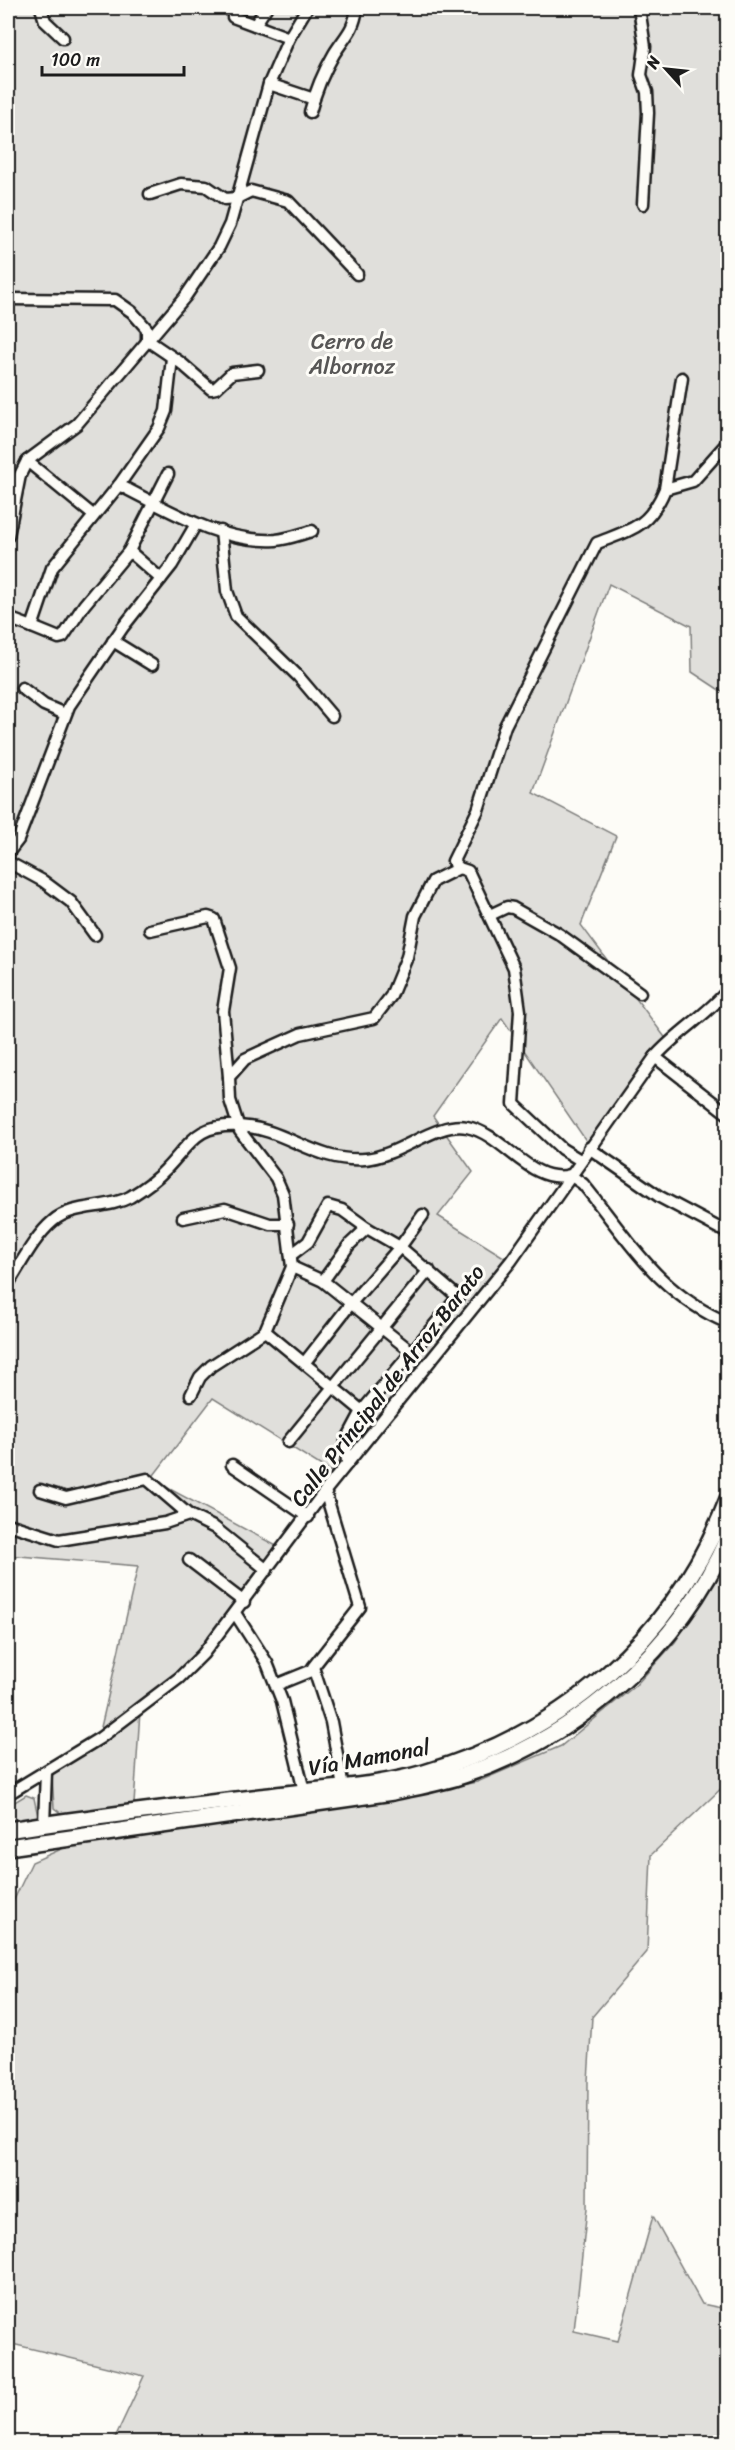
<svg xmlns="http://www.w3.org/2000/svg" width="735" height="2450" viewBox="0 0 735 2450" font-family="Sriracha,sans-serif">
	<rect width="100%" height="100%" fill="#fdfcf7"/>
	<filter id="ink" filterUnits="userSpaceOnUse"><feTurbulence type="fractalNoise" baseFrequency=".0167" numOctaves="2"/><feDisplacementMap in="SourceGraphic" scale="12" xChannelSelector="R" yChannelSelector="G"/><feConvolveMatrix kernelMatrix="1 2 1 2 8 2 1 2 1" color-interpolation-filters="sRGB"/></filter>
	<g filter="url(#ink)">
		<g fill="#e0dfdb" stroke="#7e7e7c" stroke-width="1.5">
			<polygon points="8,8 727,8 727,695 692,672 691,626 609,584 533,793 616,836 581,925 670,1044 591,1148 502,1018 433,1116 473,1172 438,1216 515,1264 339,1477 213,1398 151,1479 284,1550 204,1655 99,1736 138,1566 8,1555"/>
			<polygon points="727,1550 727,1783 651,1855 647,1952 592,2017 588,2081 587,2208 574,2331 618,2341 653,2216 702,2304 727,2309 727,2442 113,2442 144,2376 8,2343 8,1929 11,1906 32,1862 66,1847 392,1798 477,1782 561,1746 636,1685 675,1642 707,1594"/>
			<polygon points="140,1711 134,1804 62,1814 54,1808 52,1775"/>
			<polygon points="26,1795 34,1798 39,1821 8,1825 8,1806"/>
		</g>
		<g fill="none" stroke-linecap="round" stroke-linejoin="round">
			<g stroke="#1c1c1c" stroke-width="15">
				<g id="minor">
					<polyline points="41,8 45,21 63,38"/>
					<polyline points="639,8 645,47 641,75 647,92 648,113 643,204"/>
					<polyline points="233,17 289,38"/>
					<polyline points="255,25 266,8"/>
					<polyline points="269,84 314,99"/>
					<path d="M310,112C315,93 324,71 334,54C345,36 354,31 357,8"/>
					<polyline points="150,194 181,184 206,186 225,199 237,198 251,191 288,201 357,274"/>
					<polyline points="8,299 115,300 132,312 147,329 147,340 181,363 211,389 216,388 232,373 258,370"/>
					<polyline points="27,461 93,515"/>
					<path d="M119,485C167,509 220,543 276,540C288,539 301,534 312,531"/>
					<polyline points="665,489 682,378"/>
					<polyline points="221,531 227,591 236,616 298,676 332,716"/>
					<polyline points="8,536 20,475 27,461 77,424 185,297 219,247 230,224 269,84 289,38 307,8"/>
					<polyline points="129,551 161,579"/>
					<polyline points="8,618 32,627 52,568 119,485 159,428 166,411 172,358"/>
					<polyline points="32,627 59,638 63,637 84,605 129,551 168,474"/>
					<polyline points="113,641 152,665"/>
					<polyline points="22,688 44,705 65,714"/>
					<polyline points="8,853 18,840 69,706 123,627 172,565 196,524"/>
					<polyline points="8,862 43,881 71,902 95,935"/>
					<polyline points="490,915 507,907 513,908 559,934 640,993"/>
					<polyline points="150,930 208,917 214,919 230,968 223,1011 229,1077"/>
					<polyline points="655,1057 728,1114"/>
					<polyline points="589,1148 660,1197 728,1233"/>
					<path d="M580,1160L562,1149L514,1104L520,1011L514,968L468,871L459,868L453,861L478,810L505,726L597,543C633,529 649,527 665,489L693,481L728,442"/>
					<polyline points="183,1218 225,1209 270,1224 288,1224"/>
					<polyline points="291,1255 308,1242 328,1206 342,1210 367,1228"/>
					<polyline points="292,1267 323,1281 412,1352"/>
					<polyline points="323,1281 349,1245 367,1228 400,1247 458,1297 362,1411 346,1441 347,1464"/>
					<path d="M8,1284C21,1264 34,1237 53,1221C74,1203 106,1210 130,1197C143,1189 156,1180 166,1169C192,1142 196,1124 239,1126C286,1128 315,1163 365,1159C400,1156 436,1121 467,1127C504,1134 531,1186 570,1175L583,1184C630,1241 657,1293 728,1323"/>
					<polyline points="265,1331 362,1411"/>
					<polyline points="305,1362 352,1302 400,1247 423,1215"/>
					<polyline points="191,1395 200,1377 211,1366 265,1331 292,1267 283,1194 276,1178 240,1131 230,1100 229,1077 245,1059 300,1034 374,1018 391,996 407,957 415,916 433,881 459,868"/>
					<polyline points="288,1442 429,1270"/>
					<polyline points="232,1465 308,1517"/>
					<polyline points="40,1490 66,1498 147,1479 189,1515"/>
					<polyline points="325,1491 360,1607 313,1667 331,1722 343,1787"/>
					<polyline points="8,1524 59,1540 165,1523 189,1515 215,1528 267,1570"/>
					<polyline points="189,1560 244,1602"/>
					<polyline points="235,1613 267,1663 282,1701 304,1791"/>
					<polyline points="276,1685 313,1670"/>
					<path d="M8,1794L100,1738L179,1678L203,1654L325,1491L511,1261L655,1057C678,1031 706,1016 728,990"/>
					<polyline points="44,1824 46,1772"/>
				</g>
			</g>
			<g stroke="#1c1c1c" stroke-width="20">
				<g id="primary">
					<path d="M8,1830C100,1815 193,1805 286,1794C332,1788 380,1786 424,1773C566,1732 675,1637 728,1499"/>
					<path d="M8,1847L393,1792C416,1787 441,1783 464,1775C578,1737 680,1648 728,1537"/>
				</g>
			</g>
			<use href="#minor" stroke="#fdfcf7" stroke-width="10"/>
			<use href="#primary" stroke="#fdfcf7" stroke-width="15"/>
		</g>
	</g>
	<g text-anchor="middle" stroke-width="6" stroke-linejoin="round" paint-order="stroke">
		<g font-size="22" fill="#575655" stroke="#fdfcf7">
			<text x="352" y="349">Cerro de<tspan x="352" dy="25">Albornoz</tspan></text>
		</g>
		<g font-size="22" fill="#1c1c1c" stroke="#fdfcf7">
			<text transform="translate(387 1385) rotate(-52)" y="8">Calle Principal de Arroz Barato</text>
			<text transform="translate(369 1757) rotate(-10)" y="8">Vía Mamonal</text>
		</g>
	</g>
	<rect width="735" height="2450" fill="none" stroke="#fdfcf7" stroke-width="30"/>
	<rect x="15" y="15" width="705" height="2420" fill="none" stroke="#1c1c1c" stroke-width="2" filter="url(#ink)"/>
	<g transform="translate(666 69) rotate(297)" stroke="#fdfcf7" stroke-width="4.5" paint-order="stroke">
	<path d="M0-4.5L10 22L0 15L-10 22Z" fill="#1c1c1c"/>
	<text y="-9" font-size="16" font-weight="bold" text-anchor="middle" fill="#1c1c1c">N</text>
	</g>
	<path d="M42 66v9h142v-9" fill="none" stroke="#1c1c1c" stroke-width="3"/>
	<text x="51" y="66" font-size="18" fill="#1c1c1c" stroke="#fdfcf7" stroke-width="4.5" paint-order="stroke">100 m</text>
</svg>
